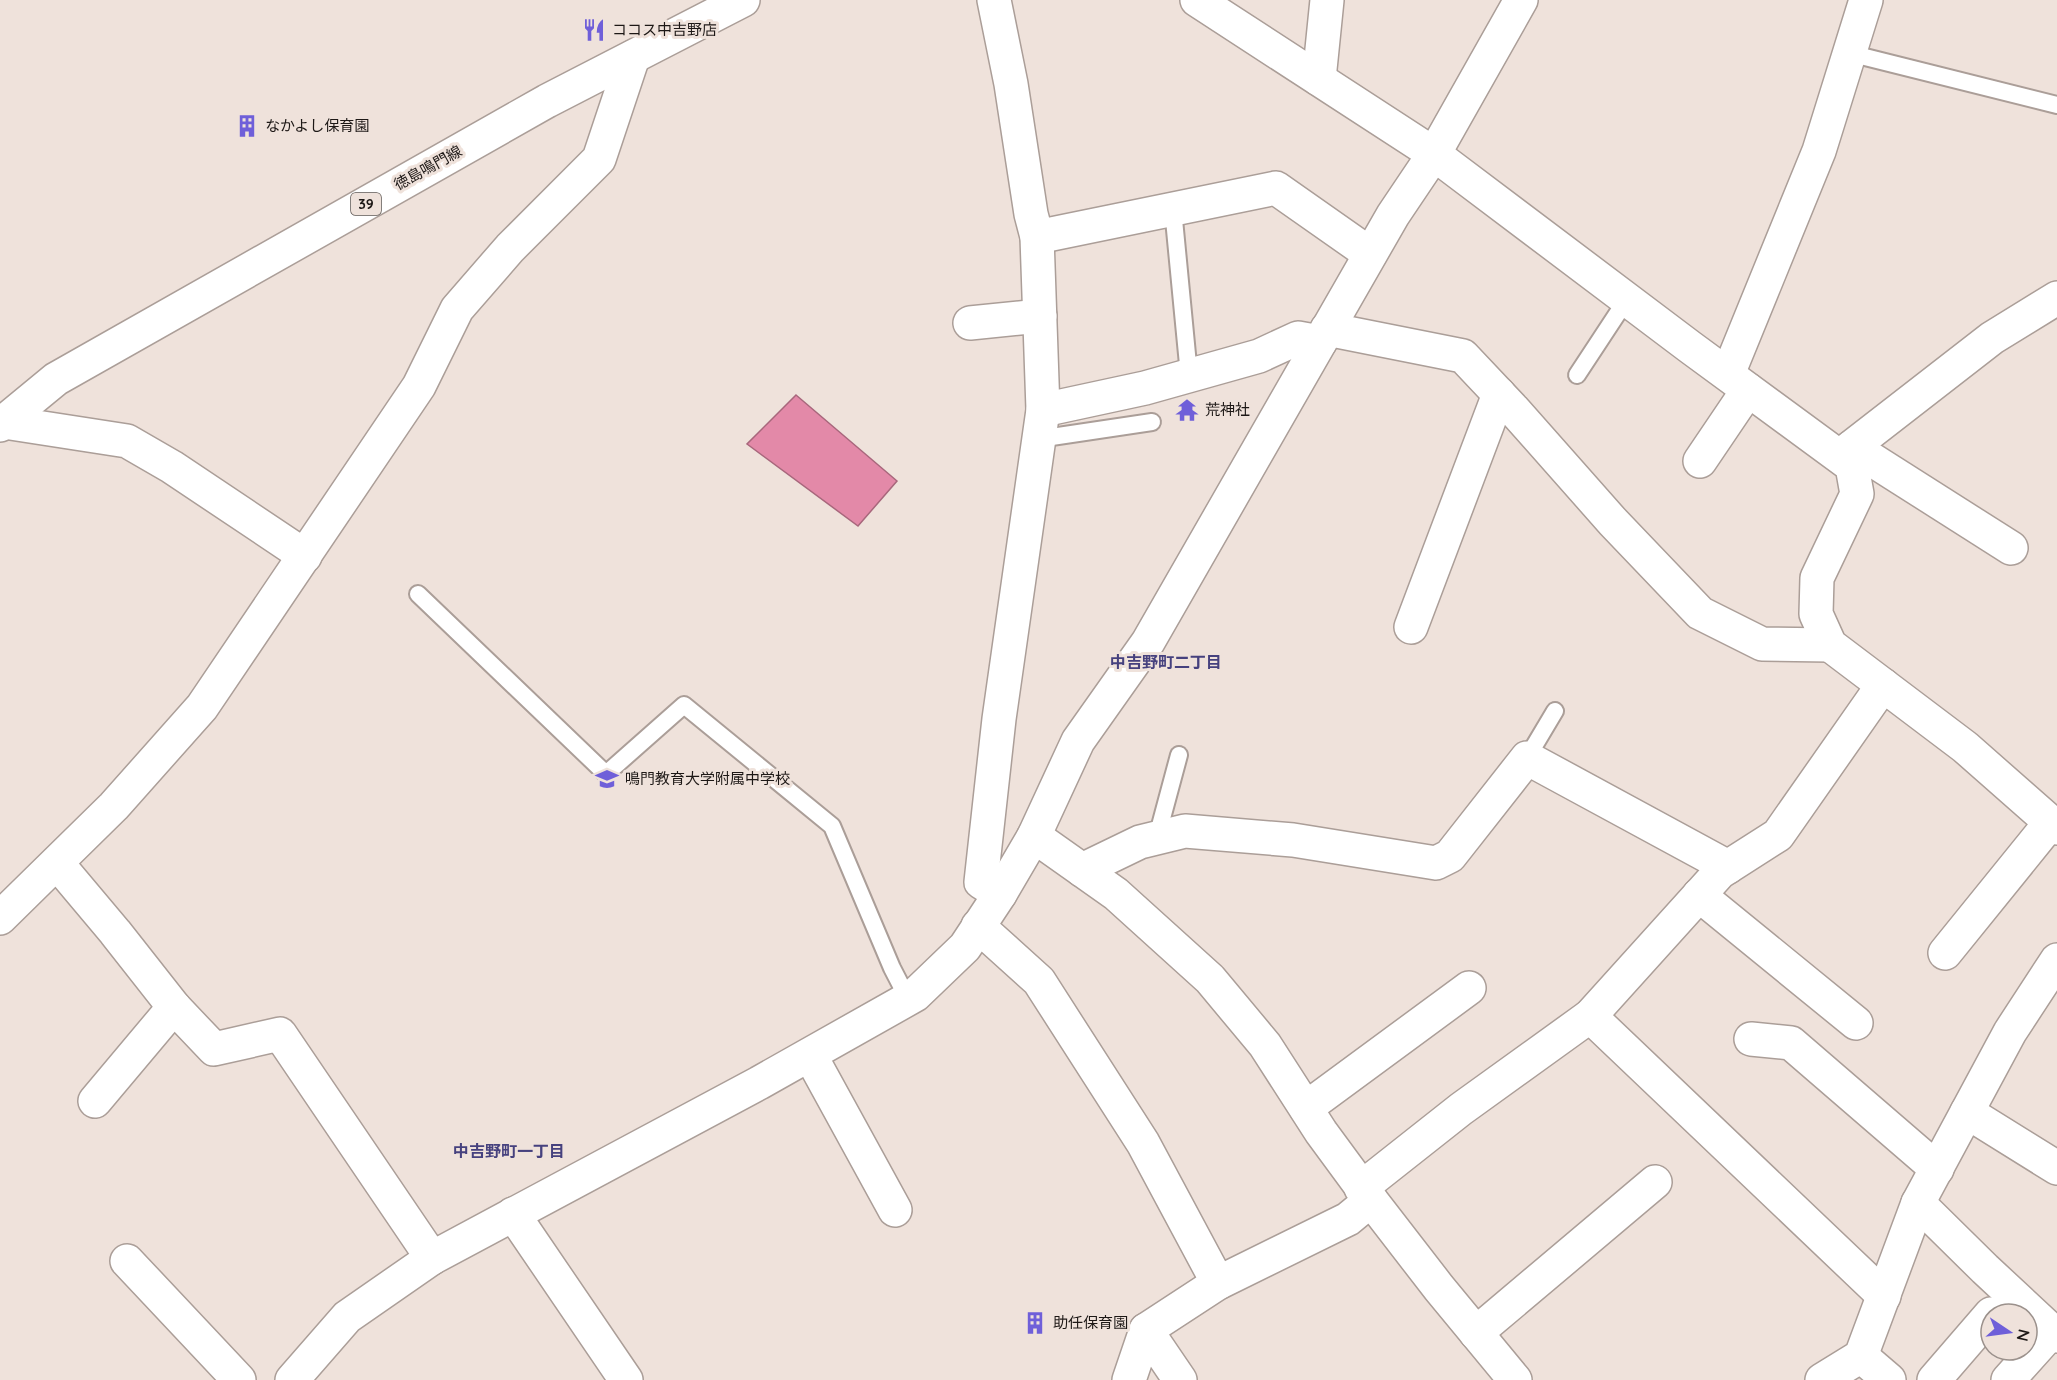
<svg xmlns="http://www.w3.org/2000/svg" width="2057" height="1380" viewBox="0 0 2057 1380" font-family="Quicksand,'Noto Sans JP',sans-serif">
	<rect width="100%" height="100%" fill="#efe2db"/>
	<polygon fill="#e389a8" stroke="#a8677c" stroke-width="1.5" points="796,395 897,481 858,526 747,444"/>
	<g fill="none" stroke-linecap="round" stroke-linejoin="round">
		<g stroke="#ab9e98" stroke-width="20">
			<g id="service">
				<polyline points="1849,53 2057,105"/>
				<polyline points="1173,209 1189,375"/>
				<polyline points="1577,375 1627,299"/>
				<polyline points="1038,439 1152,422"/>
				<polyline points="418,594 606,774 684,705 832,826 892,968 908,999"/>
				<polyline points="1527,758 1555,711"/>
				<polyline points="1157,837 1179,755"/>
			</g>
		</g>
		<g stroke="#ab9e98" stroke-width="36">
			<g id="minor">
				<polyline points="994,0 1011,84 1031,214 1037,237 1043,410 999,719 981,882 1000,894"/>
				<polyline points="1197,0 1434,154 1690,347 1852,466 1857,494 1817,578 1816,614 1830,645 1965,747 2057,828"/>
				<polyline points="1319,79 1327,0"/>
				<polyline points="1037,237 1276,188 1370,254"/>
				<polyline points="970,323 1040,316"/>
				<polyline points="1327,329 1463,356 1513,409 1613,522 1700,613 1762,644 1830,645"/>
				<polyline points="1728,374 1819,151 1866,0"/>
				<polyline points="1043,410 1145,388 1259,356 1298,338 1320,342"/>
				<polyline points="4,422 127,441 172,467 305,556"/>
				<polyline points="1852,447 2011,548"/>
				<polyline points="1840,456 1992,338 2057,298"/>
				<polyline points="1700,461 1748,390"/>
				<polyline points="1411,627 1499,394"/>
				<polyline points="1034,836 1116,894 1210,979 1265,1045 1321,1132 1371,1200 1439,1288 1515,1380"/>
				<polyline points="57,863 115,932 174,1007 214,1049 280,1034 432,1258"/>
				<polyline points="1082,870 1140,842 1185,831 1293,840 1436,863 1450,856 1527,758 1728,867"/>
				<polyline points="1699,895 1856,1023"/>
				<polyline points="0,918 114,806 202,707 419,386 457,309 510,248 599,159 633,57"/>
				<polyline points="978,926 1039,981 1143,1143 1218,1283"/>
				<polyline points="1945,953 2051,822"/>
				<polyline points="1590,1016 1884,1296"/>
				<polyline points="1751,1039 1791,1043 1937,1169"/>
				<polyline points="810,1055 895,1210"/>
				<polyline points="95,1101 174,1007"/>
				<polyline points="1306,1108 1469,988"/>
				<polyline points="1967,1112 2057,1168"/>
				<polyline points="1361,1188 1461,1109 1590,1016 1720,872 1778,835 1883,685"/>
				<polyline points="1918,1203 1985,1269 2057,1336"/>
				<polyline points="513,1214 626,1380"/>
				<polyline points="127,1261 239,1380"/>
				<polyline points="1146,1330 1180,1380"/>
				<polyline points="1476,1333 1655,1182"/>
				<polyline points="1861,1356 1889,1380"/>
				<polyline points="292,1380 347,1317 432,1258 759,1083 915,995 965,947 1000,894 1034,836 1078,741 1148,642 1393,215 1434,154 1521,0"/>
				<polyline points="1129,1380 1146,1330 1218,1283 1348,1219 1371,1200"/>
				<polyline points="1822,1380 1861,1356 1918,1203 2010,1032 2057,960"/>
				<polyline points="1934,1380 1991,1314"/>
				<polyline points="2008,1380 2052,1331"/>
			</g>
		</g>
		<g stroke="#ab9e98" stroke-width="36">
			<polyline id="primary" points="0,425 56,379 547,101 743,0"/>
		</g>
		<use href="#service" stroke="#fff" stroke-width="16"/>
		<use href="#minor" stroke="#fff" stroke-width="33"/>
		<use href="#primary" stroke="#fff" stroke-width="33"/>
	</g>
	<defs>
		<g id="restaurant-bare" transform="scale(1.8)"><path d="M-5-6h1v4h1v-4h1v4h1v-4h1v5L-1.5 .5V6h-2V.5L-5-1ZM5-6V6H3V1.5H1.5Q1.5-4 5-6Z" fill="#6f5fd9" stroke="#efe2db" stroke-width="2.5" paint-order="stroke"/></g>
		<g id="building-bare" transform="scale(1.8)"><path d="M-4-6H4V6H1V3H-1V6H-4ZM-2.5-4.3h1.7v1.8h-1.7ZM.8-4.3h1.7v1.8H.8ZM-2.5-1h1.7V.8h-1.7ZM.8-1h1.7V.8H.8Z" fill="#6f5fd9" stroke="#efe2db" stroke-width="2.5" paint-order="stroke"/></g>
		<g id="temple-bare" transform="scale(1.8)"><path d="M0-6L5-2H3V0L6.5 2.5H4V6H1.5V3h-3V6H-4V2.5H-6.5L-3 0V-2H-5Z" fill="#6f5fd9" stroke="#efe2db" stroke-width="2.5" paint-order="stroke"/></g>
		<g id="school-bare" transform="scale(1.8)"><path d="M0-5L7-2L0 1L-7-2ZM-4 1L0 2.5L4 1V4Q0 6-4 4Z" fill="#6f5fd9" stroke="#efe2db" stroke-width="2.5" paint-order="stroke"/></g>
	</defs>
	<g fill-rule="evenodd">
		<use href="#restaurant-bare" x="594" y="30"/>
		<use href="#building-bare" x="247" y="126"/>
		<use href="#temple-bare" x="1187" y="410"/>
		<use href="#school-bare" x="607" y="779"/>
		<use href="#building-bare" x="1035" y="1323"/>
	</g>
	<g text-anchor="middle" stroke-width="6" stroke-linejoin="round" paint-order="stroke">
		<rect fill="#efe2db" stroke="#5c5551" stroke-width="1.5" x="351" y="193" width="30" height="22" rx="4.5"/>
		<g font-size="14" font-weight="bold" fill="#1d1816">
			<text x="366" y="209">39</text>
		</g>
		<g font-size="15" fill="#1d1816" stroke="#efe2db" text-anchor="start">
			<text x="612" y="35">ココス中吉野店</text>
			<text x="265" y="131">なかよし保育園</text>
			<text x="1205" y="415">荒神社</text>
			<text x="625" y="784">鳴門教育大学附属中学校</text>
			<text x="1053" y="1328">助任保育園</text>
		</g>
		<g font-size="15" fill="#1d1816" stroke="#efe2db">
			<text transform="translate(428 168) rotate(-29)" y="5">徳島鳴門線</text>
		</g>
		<g font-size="16" font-weight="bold" fill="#46417e" stroke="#efe2db">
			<text x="1166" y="668">中吉野町二丁目</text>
			<text x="509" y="1157">中吉野町一丁目</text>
		</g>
	</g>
	<g transform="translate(2009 1332) rotate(103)"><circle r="28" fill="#efe2db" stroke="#9b918c" stroke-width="1.5"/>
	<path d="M0-4.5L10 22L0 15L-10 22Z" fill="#6f5fd9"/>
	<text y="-9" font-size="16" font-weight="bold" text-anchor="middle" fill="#1d1816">N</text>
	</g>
</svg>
